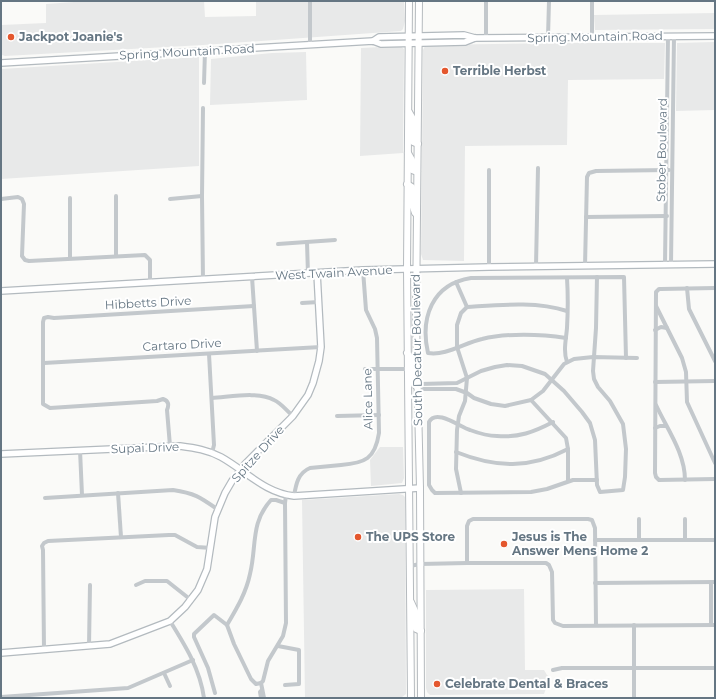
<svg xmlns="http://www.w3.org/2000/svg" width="716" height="699" viewBox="0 0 716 699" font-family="Montserrat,sans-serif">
	<rect width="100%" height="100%" fill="#fafaf8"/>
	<g fill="#e8e9e9">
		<polygon points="88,1 204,1 205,17 256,16 256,1 404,1 405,21 403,29 401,31 203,45 5,56 2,55 1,25 46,23 46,4"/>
		<polygon points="715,13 715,29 595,30 594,15"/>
		<polygon points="715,42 715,110 676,111 677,43"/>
		<polygon points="569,43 665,43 664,79 568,80 567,145 465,146 464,261 423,260 421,254 423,50 425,46 428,45"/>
		<polygon points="400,46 404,49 403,153 360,156 361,48"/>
		<polygon points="306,52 307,100 210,105 211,59 272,53"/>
		<polygon points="199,57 199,166 1,179 1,69"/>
		<polygon points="380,447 403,447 404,478 402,483 371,486 370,460"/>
		<polygon points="399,494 403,495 405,497 406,694 402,697 383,698 305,698 302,500"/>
		<polygon points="524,589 525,670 544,670 547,675 550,677 544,694 430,695 427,692 426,688 426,590"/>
	</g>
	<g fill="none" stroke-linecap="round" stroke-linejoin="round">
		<g stroke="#b3babf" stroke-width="8">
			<g id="secondary">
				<polyline points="373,41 379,37 464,35 475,38 715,36"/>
				<polyline points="1,63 373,41 381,44 465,42 475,38"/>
				<polyline points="1,291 363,270 489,267 715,264"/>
				<path d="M1,454L180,446C195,448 208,450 221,457C246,471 265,493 294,496L420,488"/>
				<polyline points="1,653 110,644 170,621 185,607 198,590 207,569 215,517 225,493 232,481 245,464 293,416 308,395 313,383 319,361 321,347 317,273"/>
			</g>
		</g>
		<g stroke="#b5babe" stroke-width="8">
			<g id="primary">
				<polyline points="409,1 407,269 411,698"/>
				<polyline points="419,1 416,320 420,488 421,698"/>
				<polyline points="409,112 413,119 413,142 418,144"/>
				<polyline points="408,153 412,160 412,170 417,172"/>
				<polyline points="407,184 412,187 412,204 415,213"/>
				<polyline points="407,353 412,360 413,383 417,387"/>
				<polyline points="411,602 415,611 416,629 421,631"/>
			</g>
		</g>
		<g stroke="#c3c8cc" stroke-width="4">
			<polyline points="592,1 592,37"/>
			<polyline points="548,37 549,1"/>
			<polyline points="486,38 486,1"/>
			<polyline points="310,45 310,1"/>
			<polyline points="204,83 205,51"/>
			<polyline points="489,170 489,267"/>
			<polyline points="116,196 116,256"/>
			<polyline points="70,198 70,258"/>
			<polyline points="1,199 18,197 22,199 24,204 22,256 25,260 29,261 145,255 150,260 150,283"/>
			<polyline points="170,199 202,196"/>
			<polyline points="586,217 667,216"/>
			<polyline points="307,242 308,274"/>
			<polyline points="278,244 335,240"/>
			<polyline points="665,264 668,36"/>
			<polyline points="671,264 674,36"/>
			<polyline points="536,266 538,168"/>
			<polyline points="585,266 587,177 589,173 596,171 669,170"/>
			<polyline points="252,277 257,351"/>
			<path d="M567,278C568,294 568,311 567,328C566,340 563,351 567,362"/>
			<polyline points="203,280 202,196 203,108"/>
			<polyline points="456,282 467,307"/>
			<polyline points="687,288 689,309 715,361"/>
			<polyline points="715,288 661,289 659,289 656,292 655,473 656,477 659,480 715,479"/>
			<polyline points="302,303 319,302"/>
			<polyline points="656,306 682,358 686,372 687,402 715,463"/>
			<polyline points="655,330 661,327 667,328"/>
			<path d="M566,338C541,334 506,333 482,339C464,343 446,356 428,353C420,318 432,284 471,278L624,277L626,358"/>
			<polyline points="209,354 214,445 212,453"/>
			<polyline points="44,363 321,347"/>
			<polyline points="365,369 407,369"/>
			<polyline points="655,382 715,381"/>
			<polyline points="417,387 421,384 457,383 481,371 495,367 507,365 522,366 545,374 564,391 582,412 590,423 595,440 597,485 600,492 623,490 625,477 626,449 623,424 610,401 598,387 594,379 593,371 596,328 597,277"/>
			<polyline points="417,387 420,389 456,389 467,393 474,398 491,404 505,406 531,400 543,391 564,364 574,359 593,357 637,358"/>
			<path d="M212,398C230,397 258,391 274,400C281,403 287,411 293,416"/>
			<polyline points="531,400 566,438 568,449 568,481"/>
			<path d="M656,405C667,429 685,453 685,480"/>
			<polyline points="337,416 379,415"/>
			<path d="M553,422C534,432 518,438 497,436C488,436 478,433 470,430C460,427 436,408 429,422V485L432,490L435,493L531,492L547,489L573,480H597"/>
			<polyline points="655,428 660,426 666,426"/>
			<path d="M170,446L167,410C169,405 169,401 163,399L157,401L50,408L43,404V322L44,318L48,317L54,318L254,306"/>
			<polyline points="80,450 82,495"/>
			<path d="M456,452C496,468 530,469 568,449"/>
			<polyline points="118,493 121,537"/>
			<path d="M461,493L456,469L457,430L459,416L465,401L467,378L457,347V325L461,313L467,307C499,305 536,301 567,311"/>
			<path d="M294,496C296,484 298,473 310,468C320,467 331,466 341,465C365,463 375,459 379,433L377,338L375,329L366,310L363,270"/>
			<path d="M45,498L173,490C194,493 200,497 217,509"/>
			<polyline points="639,519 639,540"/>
			<polyline points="685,519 685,540"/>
			<polyline points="595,540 715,540"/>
			<polyline points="467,563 467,526 469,521 473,519 588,519 592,520 595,528 596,625"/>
			<polyline points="410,566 420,564 467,563 546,563 549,565 552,572 553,620 555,623 563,626 715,625"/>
			<polyline points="711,582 711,625"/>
			<polyline points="595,583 715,582"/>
			<polyline points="136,585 145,581 167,581 191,600"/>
			<path d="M170,621C185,645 200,669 204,698"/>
			<path d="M227,625C237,608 246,593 250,574C257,546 250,523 271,500H276L285,503"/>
			<polyline points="89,646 90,585"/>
			<polyline points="278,646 299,650 299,684 285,685"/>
			<polyline points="44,650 43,550 42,546 44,543 48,541 169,535 175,535 197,547 211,548"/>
			<polyline points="553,670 562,668 715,668"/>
			<polyline points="164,673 170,686"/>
			<polyline points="215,693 208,668 194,637 194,634 214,615 227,625 234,644 251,679 256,684 261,683"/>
			<polyline points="1,697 128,688 193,660"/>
			<polyline points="261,698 260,692 262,690"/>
			<polyline points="264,698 261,683 263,681 268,661 283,636 286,623 285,503 286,495"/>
			<polyline points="634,698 634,625"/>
		</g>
		<use href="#secondary" stroke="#fff" stroke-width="5.5"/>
		<use href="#primary" stroke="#fff" stroke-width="6"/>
	</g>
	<g fill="#e4572e" stroke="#fff" stroke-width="1.5">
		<circle cx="11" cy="37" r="4"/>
		<circle cx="445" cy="71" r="4"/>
		<circle cx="358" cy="537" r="4"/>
		<circle cx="504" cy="544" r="4"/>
		<circle cx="437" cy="684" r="4"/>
	</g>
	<g text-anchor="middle" stroke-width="4" stroke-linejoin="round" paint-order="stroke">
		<g font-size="12" font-weight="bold" fill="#657683" stroke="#fff" text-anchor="start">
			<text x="19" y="41">Jackpot Joanie's</text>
			<text x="453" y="75">Terrible Herbst</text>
			<text x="366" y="541">The UPS Store</text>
			<text x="512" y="541">Jesus is The<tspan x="512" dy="14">Answer Mens Home 2</tspan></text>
			<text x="445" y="688">Celebrate Dental &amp; Braces</text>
		</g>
		<g font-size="12" fill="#657683" stroke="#fff">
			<text transform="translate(595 37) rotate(-1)" y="4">Spring Mountain Road</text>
			<text transform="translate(187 52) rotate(-3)" y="4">Spring Mountain Road</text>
			<text transform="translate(662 150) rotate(-89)" y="4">Stober Boulevard</text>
			<text transform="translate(334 273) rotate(-3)" y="4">West Twain Avenue</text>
			<text transform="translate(148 303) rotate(-3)" y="4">Hibbetts Drive</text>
			<text transform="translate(182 345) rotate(-3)" y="4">Cartaro Drive</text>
			<text transform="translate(417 350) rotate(-91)" y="4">South Decatur Boulevard</text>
			<text transform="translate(368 399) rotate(-91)" y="4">Alice Lane</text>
			<text transform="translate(145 448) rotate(-2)" y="4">Supai Drive</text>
			<text transform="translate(258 454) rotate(-48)" y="4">Spitze Drive</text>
		</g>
	</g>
	<rect width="716" height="699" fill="none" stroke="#657683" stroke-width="4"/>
</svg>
